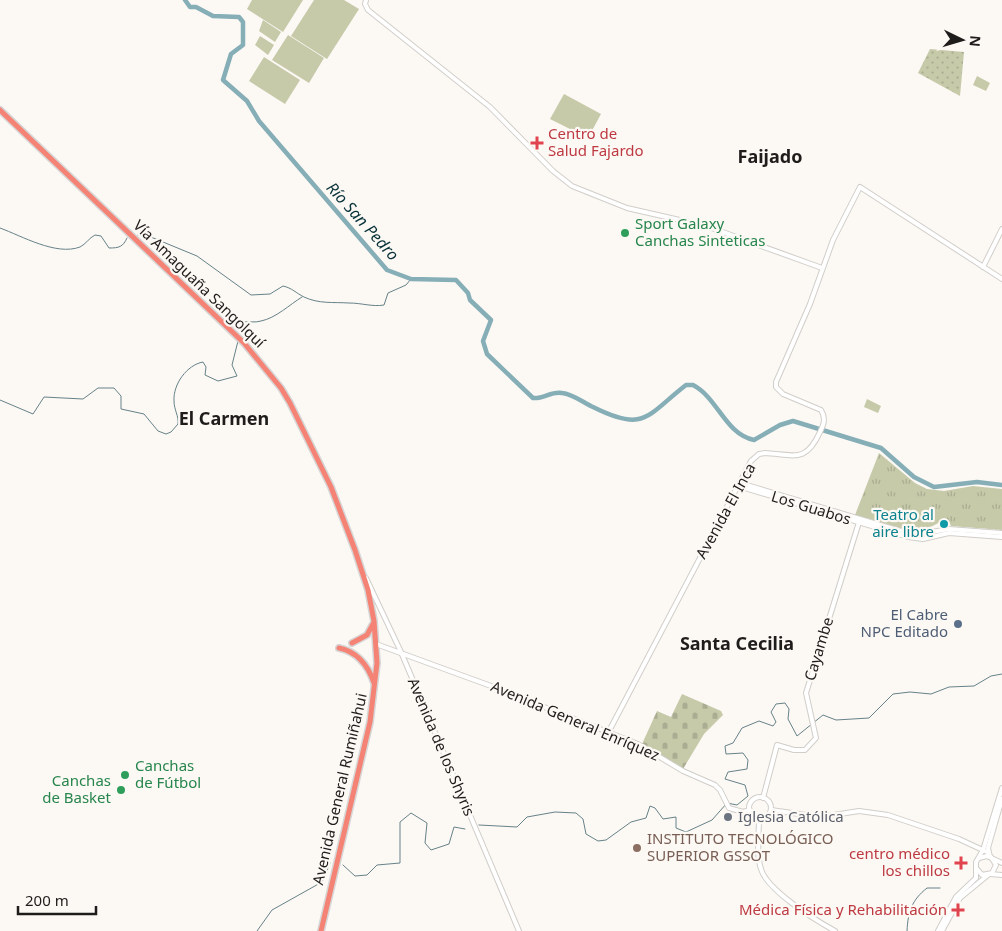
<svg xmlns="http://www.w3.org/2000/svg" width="1002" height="931" viewBox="0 0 1002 931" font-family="'Noto Sans',sans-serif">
	<defs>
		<pattern id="grass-dots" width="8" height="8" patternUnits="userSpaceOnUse" patternTransform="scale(1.25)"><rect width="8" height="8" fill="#c6caa9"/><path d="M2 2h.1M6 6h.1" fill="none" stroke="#aaad91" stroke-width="1.8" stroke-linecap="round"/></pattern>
		<pattern id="cemetery-stones" width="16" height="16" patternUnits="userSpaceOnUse" patternTransform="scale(1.25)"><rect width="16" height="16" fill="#c6caa9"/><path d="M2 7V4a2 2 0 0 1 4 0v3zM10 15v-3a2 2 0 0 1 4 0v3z" fill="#aaad91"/></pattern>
		<pattern id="park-tufts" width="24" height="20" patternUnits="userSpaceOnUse" patternTransform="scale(1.25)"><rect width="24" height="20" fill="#c6caa9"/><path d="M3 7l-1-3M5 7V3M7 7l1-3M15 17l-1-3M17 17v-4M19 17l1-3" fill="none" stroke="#aaad91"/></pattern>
	</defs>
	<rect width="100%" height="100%" fill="#fcf8f4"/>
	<polygon fill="url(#grass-dots)" points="930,49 964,52 960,96 918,73"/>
	<polygon fill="url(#cemetery-stones)" points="682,694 721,711 723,715 704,734 683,769 642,744 657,711 671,717"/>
	<path fill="url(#park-tufts)" d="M879,453L915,483L927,489L944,491L973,486L1002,489V530L951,526L948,520L943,519C936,526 920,532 910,531L855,515Z"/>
	<g fill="#c6caa9">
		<polygon points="252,0 303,0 283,32 247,9"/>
		<polygon points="314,0 344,0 359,9 327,59 291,36"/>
		<polygon points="263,20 281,32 275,42 259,31"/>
		<polygon points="288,35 324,58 309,83 272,60"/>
		<polygon points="260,36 274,45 268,55 255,45"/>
		<polygon points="264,57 300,80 285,104 249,81"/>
		<polygon points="977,76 990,83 986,91 973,85"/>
		<polygon points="564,94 601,114 588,138 550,119"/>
		<polygon points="867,399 881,406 878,413 864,407"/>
	</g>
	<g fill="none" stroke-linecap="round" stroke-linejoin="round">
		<g stroke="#668288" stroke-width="1">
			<path d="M0,228C22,236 56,256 80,247C86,244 89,238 95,235L101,236L109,248C119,248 123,247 127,238"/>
			<path d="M138,235H146L197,256L251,295L270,294L283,286C292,288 296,293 304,297C319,304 333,302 349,303C362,303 372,307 384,305L388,293L406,285L411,279"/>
			<path d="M238,328L242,322C248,321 255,323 261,321C276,318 289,305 302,297"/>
			<path d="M0,400L33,414L44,397L83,399L98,388H114L121,396V409L144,414L158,431L166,434L171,432L178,424C179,416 174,410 174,401C173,384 187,365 203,362L206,367L205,375L218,381L237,376L232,365L238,341"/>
			<polyline points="479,825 517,827 527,817 555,812 576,813 583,819 586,834 598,841 606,840 631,822 646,818 650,806 655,808 663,819 676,817 676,828 686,832 712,820 727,803 737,805 748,796 745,785 725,779 728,772 747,769 748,760 743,753 726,754 725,746 733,743 742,728 759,721 773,726 776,722 771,712 776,704 785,703 789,709 788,719 797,736 823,715 836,720 869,718 893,694 910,692 931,694 949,687 974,686 991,676 1002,674"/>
			<polyline points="343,865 355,876 367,875 377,865 400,863 400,822 411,813 427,823 425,843 431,850 449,844 454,827 465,829"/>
			<polyline points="257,931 272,910 322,882 330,863"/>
			<path d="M907,931C908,911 912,900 927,888H940"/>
		</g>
		<path stroke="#85aeb7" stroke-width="4.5" d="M185,0L190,7H196L213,16L239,17L243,22V45L231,54L223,80L247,101L259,121L387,270L411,279L456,280L468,293L470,300L491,320L483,341L487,354L533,398C544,399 551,391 562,393C573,394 584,403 593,407C645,433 646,416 686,385H693C718,398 725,434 754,440L780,425L793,421L881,448L914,477L934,487L977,482L1002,485"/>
		<g stroke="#d1ceca" stroke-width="6">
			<g id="secondary">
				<polyline points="366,0 365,4 368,10 490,107 553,171 572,186 627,208 706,226 822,268"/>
				<polyline points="983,267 1002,229"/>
				<polyline points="740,483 914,535 949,529 1002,533"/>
				<polyline points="738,486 908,537 923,539 949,533 1002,537"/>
				<polyline points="366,578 401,652 519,931"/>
				<polyline points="376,644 491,686 638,744 683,771 715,785 720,790 729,808 743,812 750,810"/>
				<path d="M608,733L751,461L759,454L765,453C795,455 806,463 820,432C824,424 826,418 821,410L783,394L776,387V382L810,304L833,240L860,187L1002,279"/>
				<circle cx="760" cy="808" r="11"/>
				<polyline points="763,798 777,745 794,750 805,750 816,738 806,693 860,519"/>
				<polyline points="771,810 821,817 859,811 888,815 959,839 987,852"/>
				<path d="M759,819C759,834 756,855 761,869C767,890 815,920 835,931"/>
				<polyline points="990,857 988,848 1002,799"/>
				<polyline points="979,858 987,856 1002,863"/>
				<polyline points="977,869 982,875 992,873 996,865 991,857"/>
				<polyline points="990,874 1002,875"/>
				<polyline points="938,931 956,897 976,878 976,862 983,850 1002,788"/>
				<polyline points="942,931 960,898 988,875"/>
			</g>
		</g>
		<g stroke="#d7d6d6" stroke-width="8">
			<g id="highway">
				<polyline points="0,110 244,343 281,388 290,403 331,487 355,550 368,590 374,621 377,663 370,722 321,931"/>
				<polyline points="352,643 367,635 373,624"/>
				<path d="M339,648C358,652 368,665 374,683"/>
			</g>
		</g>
		<use href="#secondary" stroke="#fff" stroke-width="4"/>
		<use href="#highway" stroke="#f48375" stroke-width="5"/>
	</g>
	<g fill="#e0444e" stroke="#fcf8f4" stroke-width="2">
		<path d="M534.5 135.5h5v5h5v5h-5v5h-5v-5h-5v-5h5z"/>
		<path d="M958.5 855.5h5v5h5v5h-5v5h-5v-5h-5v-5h5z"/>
		<path d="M955.5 902.5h5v5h5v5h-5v5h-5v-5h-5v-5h5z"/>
	</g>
	<g fill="#2e9e5b" stroke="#fcf8f4" stroke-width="2">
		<circle cx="625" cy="233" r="5"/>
		<circle cx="125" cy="775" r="5"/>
		<circle cx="121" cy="790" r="5"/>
	</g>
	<circle fill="#0f9aa8" stroke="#fcf8f4" stroke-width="2" cx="944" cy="524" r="5"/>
	<circle fill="#5c6f8a" stroke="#fcf8f4" stroke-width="2" cx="958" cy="624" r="5"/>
	<circle fill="#6b7280" stroke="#fcf8f4" stroke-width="2" cx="728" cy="817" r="5"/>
	<circle fill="#8d6e63" stroke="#fcf8f4" stroke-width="2" cx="637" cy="848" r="5"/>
	<g text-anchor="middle" stroke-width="4.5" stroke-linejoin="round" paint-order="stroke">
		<g font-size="15" fill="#be3a42" stroke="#fcf8f4" text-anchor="end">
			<text x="548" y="139" text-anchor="start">Centro de<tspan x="548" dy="17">Salud Fajardo</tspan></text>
			<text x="950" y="859">centro médico<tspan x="950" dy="17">los chillos</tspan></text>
			<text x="947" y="915">Médica Física y Rehabilitación</text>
		</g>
		<g font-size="15" fill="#27864d" stroke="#fcf8f4" text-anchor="start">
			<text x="635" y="229">Sport Galaxy<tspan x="635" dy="17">Canchas Sinteticas</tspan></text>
			<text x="135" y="771">Canchas<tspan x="135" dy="17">de Fútbol</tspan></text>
			<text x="111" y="786" text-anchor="end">Canchas<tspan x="111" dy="17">de Basket</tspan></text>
		</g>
		<g font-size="15" fill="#1f1d1c" stroke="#fcf8f4">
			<text transform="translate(199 284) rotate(44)" y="5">Vía Amaguaña Sangolquí</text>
			<text transform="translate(811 508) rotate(17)" y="5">Los Guabos</text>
			<text transform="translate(726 511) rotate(-61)" y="5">Avenida El Inca</text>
			<text transform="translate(819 649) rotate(-73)" y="5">Cayambe</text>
			<text transform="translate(575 721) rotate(23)" y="5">Avenida General Enríquez</text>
			<text transform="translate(441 747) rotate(67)" y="5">Avenida de los Shyris</text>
			<text transform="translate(340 789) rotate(-77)" y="5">Avenida General Rumiñahui</text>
		</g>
		<g font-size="15" fill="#0d838f" stroke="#fcf8f4" text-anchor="end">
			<text x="934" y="520">Teatro al<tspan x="934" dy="17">aire libre</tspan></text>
		</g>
		<g font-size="15" fill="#4e5e75" stroke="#fcf8f4" text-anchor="end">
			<text x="948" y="620">El Cabre<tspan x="948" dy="17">NPC Editado</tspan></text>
		</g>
		<g font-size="15" fill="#5b616d" stroke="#fcf8f4" text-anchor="start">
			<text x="738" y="822">Iglesia Católica</text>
		</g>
		<g font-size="15" fill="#785e54" stroke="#fcf8f4" text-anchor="start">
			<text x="647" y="844">INSTITUTO TECNOLÓGICO<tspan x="647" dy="17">SUPERIOR GSSOT</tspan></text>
		</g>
		<g font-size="16" font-style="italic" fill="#073138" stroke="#fcf8f4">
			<text transform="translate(363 221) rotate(48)" y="6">Río San Pedro</text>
		</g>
		<g font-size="18" font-weight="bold" fill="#1f1d1c" stroke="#fcf8f4">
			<text x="770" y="163">Faijado</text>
			<text x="224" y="425">El Carmen</text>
			<text x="737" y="650">Santa Cecilia</text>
		</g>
	</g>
	<g transform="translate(962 40) rotate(95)" stroke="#fcf8f4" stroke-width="4" paint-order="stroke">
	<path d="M0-4L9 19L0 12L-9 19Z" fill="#1f1d1c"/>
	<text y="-8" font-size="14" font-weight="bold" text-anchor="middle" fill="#1f1d1c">N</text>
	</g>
	<path d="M18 906v8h78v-8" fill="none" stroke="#1f1d1c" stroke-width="2.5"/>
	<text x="25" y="906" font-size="15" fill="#1f1d1c" stroke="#fcf8f4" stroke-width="4" paint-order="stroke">200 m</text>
</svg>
